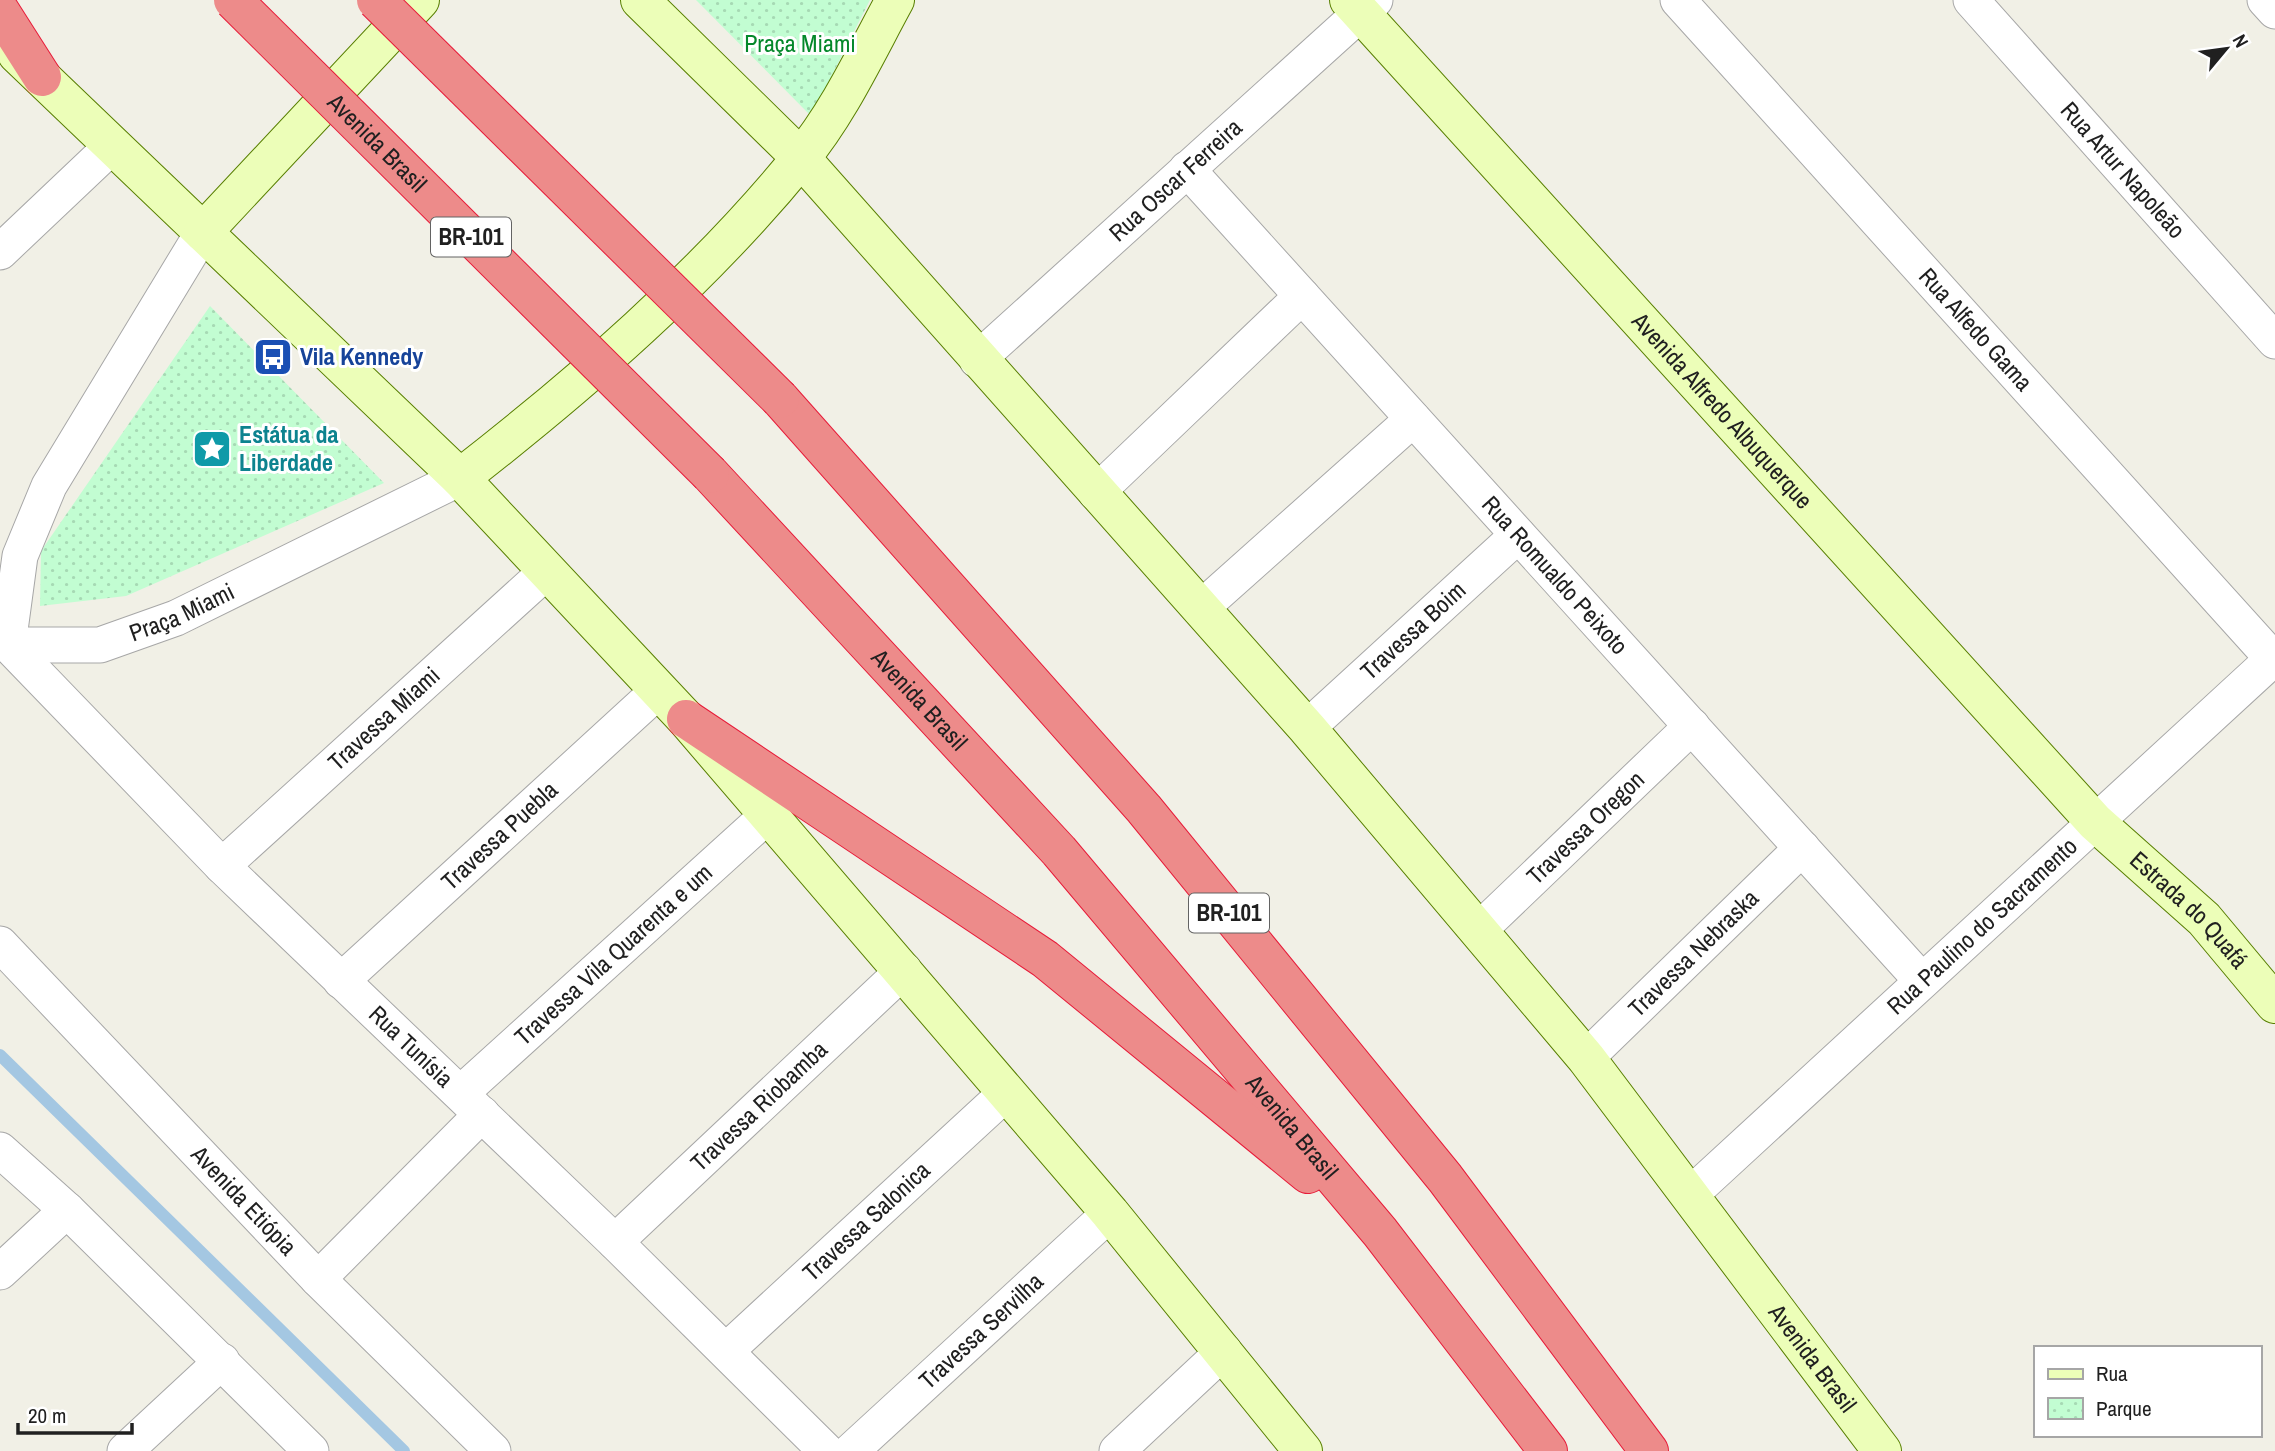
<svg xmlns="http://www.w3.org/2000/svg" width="2275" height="1451" viewBox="0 0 2275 1451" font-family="'Archivo Narrow',sans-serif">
	<defs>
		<pattern id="park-dots" width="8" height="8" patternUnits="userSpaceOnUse" patternTransform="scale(1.75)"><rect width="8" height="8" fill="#c2fdd2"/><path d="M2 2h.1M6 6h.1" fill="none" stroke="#a6d9b4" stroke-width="1.8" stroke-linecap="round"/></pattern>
	</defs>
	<rect width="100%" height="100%" fill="#f1f0e6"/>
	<g fill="url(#park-dots)">
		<polygon points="696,0 870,0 824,91 809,114"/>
		<polygon points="210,306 384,483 126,596 40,606 41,551"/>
	</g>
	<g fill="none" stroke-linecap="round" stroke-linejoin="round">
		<polyline stroke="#a4c7e2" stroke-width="12" points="0,1055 404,1451"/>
		<g stroke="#a7a7a7" stroke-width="37">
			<g id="street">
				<path id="s1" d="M1678,0L2273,659"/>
				<path id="s2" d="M1971,0L2275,341"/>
				<polyline points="2265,0 2275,11"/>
				<path id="s3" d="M1187,169L1922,981"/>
				<polyline points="0,252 113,145"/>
				<path id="s4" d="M977,360L1375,0"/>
				<polyline points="1096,493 1302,296"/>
				<polyline points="1200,609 1413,419"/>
				<path id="s5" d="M0,636L222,866L615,1242L826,1451"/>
				<path id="s6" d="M8,645H100L176,618L460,478"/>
				<polyline points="8,645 20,556 49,486 203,232"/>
				<path id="s7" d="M1307,728L1518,535"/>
				<path id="s8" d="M222,866L547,571"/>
				<path id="s9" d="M1478,931L1692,726"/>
				<path id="s10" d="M0,944L318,1279L493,1451"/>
				<path id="s11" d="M341,981L659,690"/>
				<path id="s12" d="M1586,1058L1802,848"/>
				<path id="s13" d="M461,1093L768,815"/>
				<polyline points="0,1150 67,1210 311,1451"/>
				<path id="s14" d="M1690,1195L2275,657"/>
				<path id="s15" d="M615,1242L904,970"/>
				<polyline points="0,1272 67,1210"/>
				<polyline points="318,1279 482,1114"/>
				<path id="s16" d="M726,1351L1007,1092"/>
				<polyline points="125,1451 222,1361"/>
				<path id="s17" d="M851,1451L1110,1213"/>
				<polyline points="1117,1451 1224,1351"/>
			</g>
		</g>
		<g stroke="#587f00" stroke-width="40">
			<g id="secondary">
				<path id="s18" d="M640,0L801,158L1307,728L1586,1058L1882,1451"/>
				<path id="s19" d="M1349,0L2095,822L2204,919L2275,1004"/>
				<polyline points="17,54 460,478 686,719 1110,1213 1303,1451"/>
				<polyline points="203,232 420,0"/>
				<path d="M460,478C581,384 703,278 800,159C839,112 866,53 895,0"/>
			</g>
		</g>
		<g stroke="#e71b39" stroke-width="40">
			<g id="highway">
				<polyline points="0,11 42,77"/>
				<polyline points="780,399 1144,809 1445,1178 1649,1451"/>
				<path id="s20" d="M710,474L1059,851L1380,1232L1548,1451"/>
				<polyline points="686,719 1045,959 1308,1174"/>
			</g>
		</g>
		<use href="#street" stroke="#fff" stroke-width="35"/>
		<use href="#secondary" stroke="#ecfeb8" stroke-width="38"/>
		<use href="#highway" stroke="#ed8b8a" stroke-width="38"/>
		<g stroke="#e71b39" stroke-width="40" stroke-linecap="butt">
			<g id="highway-bridge">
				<path id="s21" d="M233,0L710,474"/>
				<polyline points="376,0 780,399"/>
			</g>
		</g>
		<use href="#highway-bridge" stroke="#ed8b8a" stroke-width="38"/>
	</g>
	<defs>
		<g id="bus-square" transform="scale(2.0125)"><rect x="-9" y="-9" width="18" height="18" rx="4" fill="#1a4fb4" stroke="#fff"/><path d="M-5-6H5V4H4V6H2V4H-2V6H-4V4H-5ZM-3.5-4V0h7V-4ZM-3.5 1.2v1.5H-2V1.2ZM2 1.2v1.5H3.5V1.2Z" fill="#fff"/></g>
		<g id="sight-square" transform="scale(2.0125)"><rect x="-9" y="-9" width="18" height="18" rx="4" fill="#0f9aa8" stroke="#fff"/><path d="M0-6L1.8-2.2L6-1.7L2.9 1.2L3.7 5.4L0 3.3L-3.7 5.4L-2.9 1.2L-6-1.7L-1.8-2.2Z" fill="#fff"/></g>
	</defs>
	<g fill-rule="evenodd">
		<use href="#bus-square" x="273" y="357"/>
		<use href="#sight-square" x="212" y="449"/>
	</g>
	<g text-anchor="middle" stroke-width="6" stroke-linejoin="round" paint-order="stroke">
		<g fill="#fff" stroke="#636363" stroke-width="2">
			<rect x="431" y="217.5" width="80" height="39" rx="5"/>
			<rect x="1189" y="893.5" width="80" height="39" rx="5"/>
		</g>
		<g font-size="23" font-weight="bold" fill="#202020">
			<text x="471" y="245">BR-101</text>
			<text x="1229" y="921">BR-101</text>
		</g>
		<g font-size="24" fill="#04882a" stroke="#fff">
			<text x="800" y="52">Praça Miami</text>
		</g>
		<g font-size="24" fill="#202020" stroke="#fff">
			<text dy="8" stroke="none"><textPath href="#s21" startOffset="203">Avenida Brasil</textPath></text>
			<text dy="8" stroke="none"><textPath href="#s2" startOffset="228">Rua Artur Napoleão</textPath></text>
			<text dy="8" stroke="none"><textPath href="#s4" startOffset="268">Rua Oscar Ferreira</textPath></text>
			<text dy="8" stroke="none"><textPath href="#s1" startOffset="444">Rua Alfedo Gama</textPath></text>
			<text dy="8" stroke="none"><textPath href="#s19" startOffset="555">Avenida Alfredo Albuquerque</textPath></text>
			<text dy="8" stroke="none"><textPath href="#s3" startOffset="548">Rua Romualdo Peixoto</textPath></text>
			<text dy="8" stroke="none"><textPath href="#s6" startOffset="180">Praça Miami</textPath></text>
			<text dy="8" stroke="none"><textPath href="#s7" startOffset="144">Travessa Boim</textPath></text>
			<text dy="8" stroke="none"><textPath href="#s20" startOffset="308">Avenida Brasil</textPath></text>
			<text dy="8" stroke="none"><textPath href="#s8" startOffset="219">Travessa Miami</textPath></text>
			<text dy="8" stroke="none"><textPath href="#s9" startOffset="149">Travessa Oregon</textPath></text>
			<text dy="8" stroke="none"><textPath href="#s11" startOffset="215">Travessa Puebla</textPath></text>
			<text dy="8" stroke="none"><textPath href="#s19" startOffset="1239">Estrada do Quafá</textPath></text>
			<text dy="8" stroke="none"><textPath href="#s14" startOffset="397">Rua Paulino do Sacramento</textPath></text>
			<text dy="8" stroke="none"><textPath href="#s12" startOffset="150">Travessa Nebraska</textPath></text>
			<text dy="8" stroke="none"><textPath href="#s13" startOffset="206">Travessa Vila Quarenta e um</textPath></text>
			<text dy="8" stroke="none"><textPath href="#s5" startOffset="581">Rua Tunísia</textPath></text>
			<text dy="8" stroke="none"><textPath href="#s15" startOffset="198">Travessa Riobamba</textPath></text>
			<text dy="8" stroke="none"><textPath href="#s20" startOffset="875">Avenida Brasil</textPath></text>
			<text dy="8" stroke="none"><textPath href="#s10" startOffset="354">Avenida Etiópia</textPath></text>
			<text dy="8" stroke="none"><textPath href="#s16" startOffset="191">Travessa Salonica</textPath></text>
			<text dy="8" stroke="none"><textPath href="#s17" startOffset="177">Travessa Servilha</textPath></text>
			<text dy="8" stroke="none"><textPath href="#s18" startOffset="1796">Avenida Brasil</textPath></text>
		</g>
		<g font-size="24" font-weight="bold" fill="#164399" stroke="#fff" text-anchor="start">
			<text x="300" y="365">Vila Kennedy</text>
		</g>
		<g font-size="24" font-weight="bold" fill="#0d838f" stroke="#fff" text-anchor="start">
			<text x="239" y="443">Estátua da<tspan x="239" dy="28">Liberdade</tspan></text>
		</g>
	</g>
	<rect x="2034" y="1346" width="228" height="91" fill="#ffffff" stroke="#a6a6a6" stroke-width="2"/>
	<rect x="2048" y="1369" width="35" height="10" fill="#ecfeb8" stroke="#a6a6a6" stroke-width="2"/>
	<text x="2096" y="1381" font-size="21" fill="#202020">Rua</text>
	<rect x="2048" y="1398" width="35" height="21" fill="url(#park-dots)" stroke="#a6a6a6" stroke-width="2"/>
	<text x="2096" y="1416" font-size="21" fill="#202020">Parque</text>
	<g transform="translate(2226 49) rotate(61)" stroke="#ffffff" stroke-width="5" paint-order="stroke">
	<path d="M0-5L12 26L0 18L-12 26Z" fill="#202020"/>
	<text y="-10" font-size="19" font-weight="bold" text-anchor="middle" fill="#202020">N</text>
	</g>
	<path d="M18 1423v10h114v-10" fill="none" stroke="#202020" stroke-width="3.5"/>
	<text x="28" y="1423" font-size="21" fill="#202020" stroke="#ffffff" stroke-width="5" paint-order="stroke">20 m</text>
</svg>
